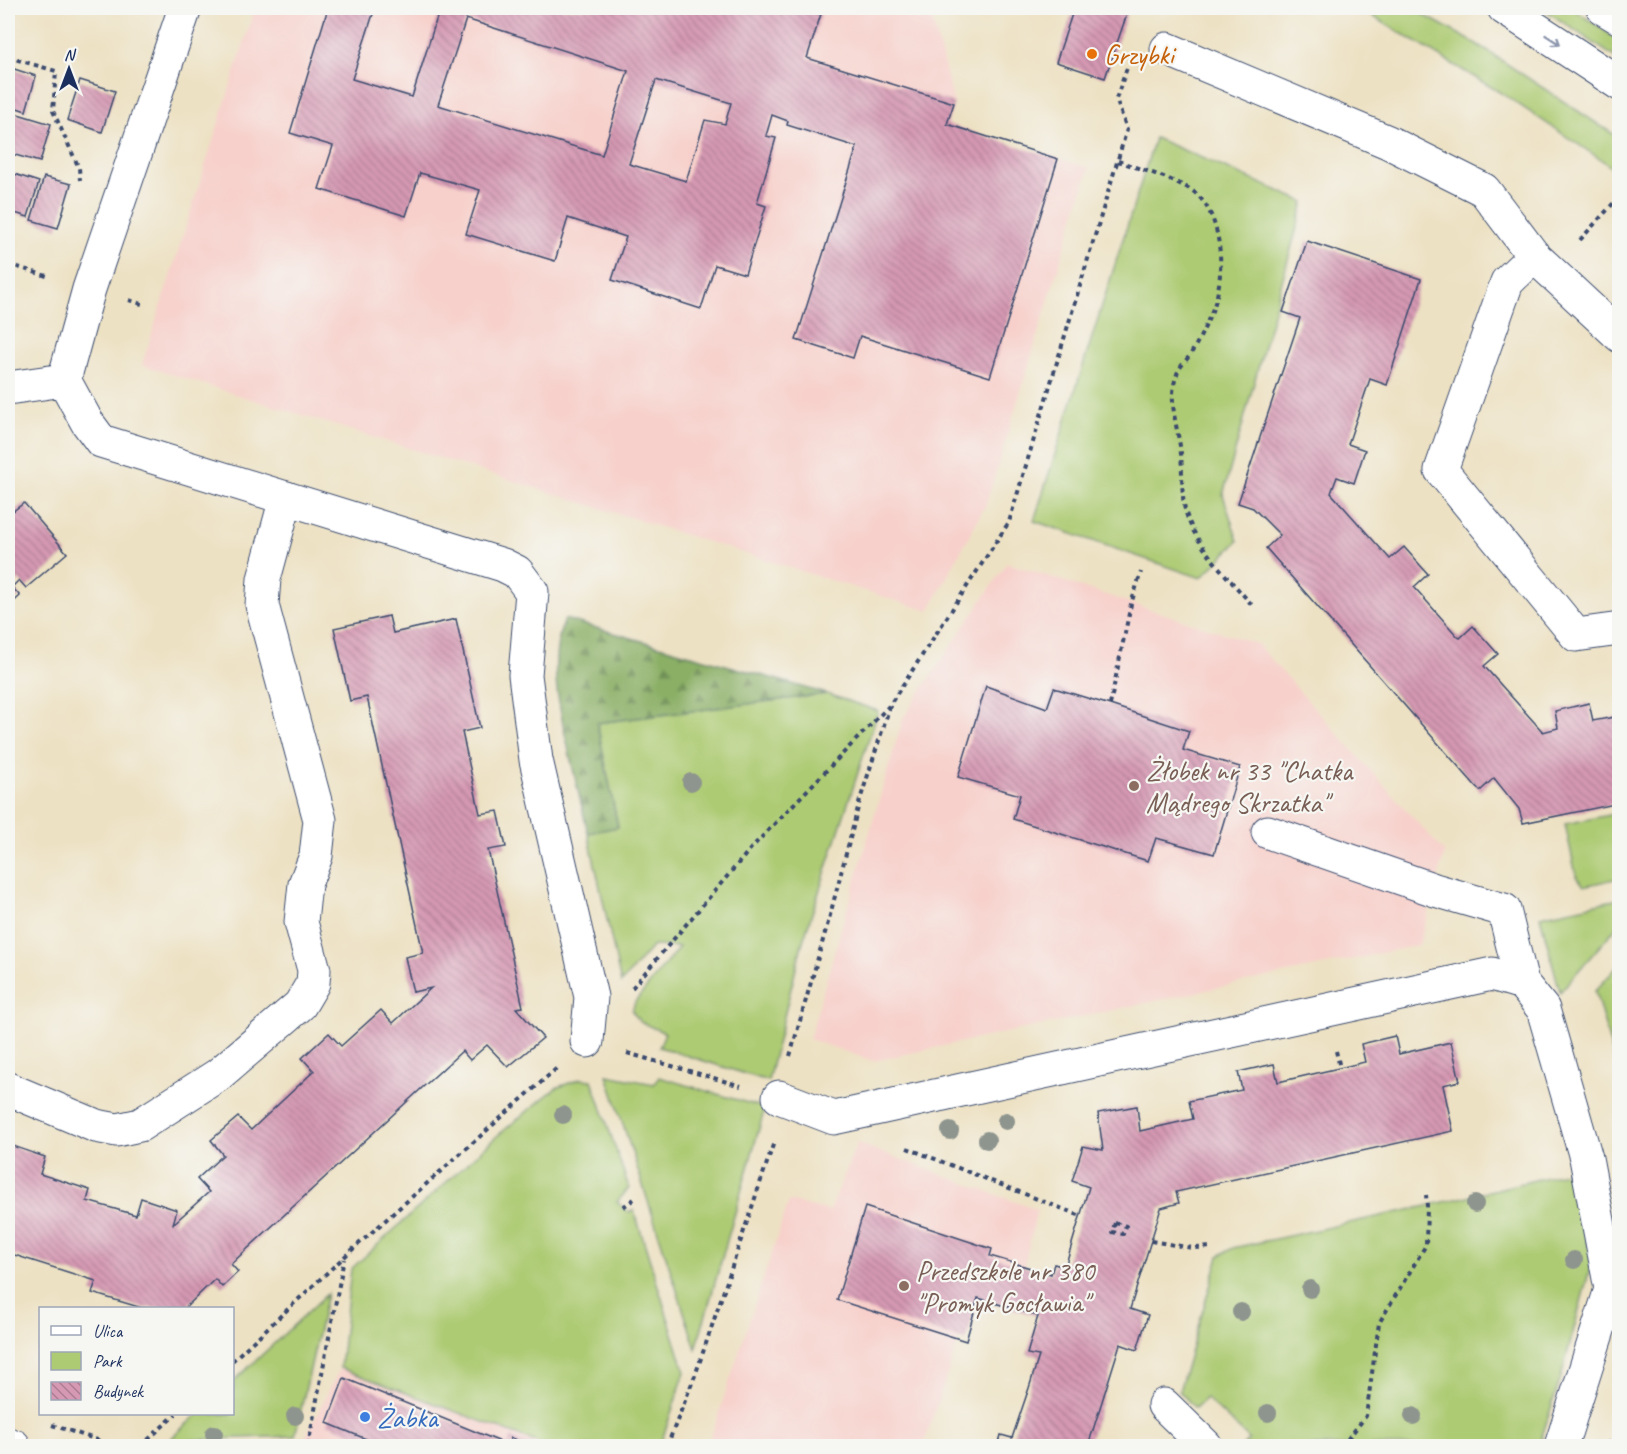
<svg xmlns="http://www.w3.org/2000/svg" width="1627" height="1454" viewBox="0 0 1627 1454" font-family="Caveat,sans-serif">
	<defs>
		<pattern id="forest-firs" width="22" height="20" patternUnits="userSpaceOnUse" patternTransform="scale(1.5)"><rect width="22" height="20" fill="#8aaf65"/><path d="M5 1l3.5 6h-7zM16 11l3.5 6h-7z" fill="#708f56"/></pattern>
		<pattern id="building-back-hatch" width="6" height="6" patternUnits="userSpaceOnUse" patternTransform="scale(1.5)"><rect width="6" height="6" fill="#d699b3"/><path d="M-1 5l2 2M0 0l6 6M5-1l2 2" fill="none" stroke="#ad7d95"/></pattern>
	</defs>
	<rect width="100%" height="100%" fill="#f6f6f2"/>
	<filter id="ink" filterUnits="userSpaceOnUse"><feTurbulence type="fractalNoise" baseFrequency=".0167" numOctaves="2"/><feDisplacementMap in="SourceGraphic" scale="12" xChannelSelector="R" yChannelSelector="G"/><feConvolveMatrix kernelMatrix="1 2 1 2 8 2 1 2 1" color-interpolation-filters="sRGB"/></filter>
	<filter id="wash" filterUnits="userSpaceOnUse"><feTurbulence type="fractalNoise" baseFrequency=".008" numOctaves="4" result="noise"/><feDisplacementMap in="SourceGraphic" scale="24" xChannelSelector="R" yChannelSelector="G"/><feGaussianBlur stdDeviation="1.35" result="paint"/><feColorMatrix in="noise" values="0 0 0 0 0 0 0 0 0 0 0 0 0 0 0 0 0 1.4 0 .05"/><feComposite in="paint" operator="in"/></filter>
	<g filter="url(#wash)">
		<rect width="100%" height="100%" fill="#ede1c3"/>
		<g fill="#f7d0cb">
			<polygon points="255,8 929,8 954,103 947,124 1089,168 986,504 929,611 142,365"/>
			<polygon points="1007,563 1257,644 1445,853 1419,945 873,1061 809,1039 903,718"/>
			<polygon points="857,1143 1037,1210 1024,1266 1051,1274 1038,1316 978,1299 966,1341 959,1339 923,1446 708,1446 789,1201 830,1211"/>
			<polygon points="340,1368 546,1446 343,1446 338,1444 302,1444"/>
		</g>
		<g fill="#adcb73" stroke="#647d68" stroke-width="1.5">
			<polygon points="1359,8 1411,8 1475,43 1619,138 1619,174 1603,161 1506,96"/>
			<polygon points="1542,8 1572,8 1619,41 1619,60"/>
			<polygon points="1155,138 1304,202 1223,495 1238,541 1201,578 1034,521"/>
			<polygon points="827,694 878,711 802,944 768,1081 659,1047 665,1033 640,1022 632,1011 635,1002 679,947 653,946 621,983 588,833 618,827 597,723"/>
			<polygon points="1619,813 1619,878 1584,886 1576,875 1565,824"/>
			<polygon points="1619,899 1619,924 1560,992 1540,916"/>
			<polygon points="1619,965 1619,1076 1595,991"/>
			<polygon points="607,1075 654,1084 659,1077 765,1108 696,1349"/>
			<polygon points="580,1079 592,1080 629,1188 617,1202 628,1212 634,1210 685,1372 660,1446 546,1446 340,1368 351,1269 497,1136 556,1088"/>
			<polygon points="1564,1173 1573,1180 1592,1261 1561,1377 1539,1446 1243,1446 1249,1439 1206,1398 1195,1408 1179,1391 1219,1256 1233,1248 1427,1206"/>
			<polygon points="327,1294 295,1436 168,1441 198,1414 232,1414 233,1382"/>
		</g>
		<path fill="url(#forest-firs)" stroke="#526f62" stroke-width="1.5" d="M565,619L827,694L597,723L618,827L588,833C582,807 576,781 570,756C560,711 546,662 565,619Z"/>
		<g id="blocks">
			<g fill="url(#building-back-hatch)" fill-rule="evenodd">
				<path d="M328,8H375L352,79L412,97L439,11L429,8H800L821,14L807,58L954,103L947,124L1058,159L990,377L860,336L853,358L796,340L857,147L787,125L788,121L772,115L766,136L776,138L757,203L766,206L745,274L715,265L701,309L612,280L626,237L568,218L555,261L466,234L480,190L420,173L406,216L319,189L333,146L290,133ZM466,19L628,71L602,155L438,105ZM656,80L731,103L725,124L705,120L686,181L629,164Z"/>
				<polygon points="1074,8 1129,8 1105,78 1056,62"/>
				<polygon points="8,67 36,76 26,111 8,105"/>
				<polygon points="80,80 115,91 102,132 67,120"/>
				<polygon points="8,111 51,124 40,162 8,153"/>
				<polygon points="8,172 39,182 28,217 8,211"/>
				<polygon points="44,177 71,184 58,228 31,220"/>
				<polygon points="1307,241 1421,279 1387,385 1370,379 1348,444 1365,450 1354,483 1337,477 1331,493 1390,559 1404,547 1428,574 1414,587 1415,588 1458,637 1460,638 1473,626 1498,654 1484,666 1543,732 1558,728 1555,711 1589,703 1593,721 1620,716 1620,803 1523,823 1519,809 1494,778 1480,791 1266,548 1280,535 1253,508 1238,503 1300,318 1283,312"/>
				<polygon points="24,503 67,553 26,588 19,580 12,587 20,596 8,607 8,512 9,514"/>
				<polygon points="389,616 393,633 456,619 480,728 462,732 480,814 498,811 506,847 488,850 523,1007 516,1008 543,1038 508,1067 487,1045 470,1060 462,1051 231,1264 238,1272 222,1287 215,1279 185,1308 142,1308 92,1293 96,1281 8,1253 8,1153 10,1145 45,1157 40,1174 90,1190 87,1201 136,1215 141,1198 177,1210 173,1224 209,1192 197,1179 223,1155 211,1140 238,1117 251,1130 314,1071 302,1058 329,1033 341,1046 381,1010 393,1023 431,988 413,992 405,957 423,953 367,697 350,701 334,628"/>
				<polygon points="986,686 1047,708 1054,688 1110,705 1189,731 1183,750 1240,767 1214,854 1156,838 1148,861 1013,819 1020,795 958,777"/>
				<polygon points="1395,1036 1399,1054 1451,1042 1460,1081 1443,1085 1453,1131 1176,1192 1179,1203 1161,1208 1130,1309 1148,1315 1137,1350 1120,1344 1088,1446 998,1446 1001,1435 1012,1438 1029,1388 1039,1356 1027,1354 1038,1316 978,1298 966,1341 837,1300 865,1207 992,1249 990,1256 1051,1274 1054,1264 1065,1267 1089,1187 1072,1181 1083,1146 1103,1150 1098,1113 1137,1106 1140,1131 1193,1119 1189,1101 1242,1090 1238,1072 1274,1064 1278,1082 1365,1062 1361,1044"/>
				<polygon points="344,1378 508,1445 511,1438 532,1446 383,1446 327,1423"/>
			</g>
		</g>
	</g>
	<g filter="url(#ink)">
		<use href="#blocks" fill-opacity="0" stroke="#3a4a6d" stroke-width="1.5"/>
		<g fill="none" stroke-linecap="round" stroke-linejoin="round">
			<g stroke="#3a4a6d" stroke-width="35">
				<g id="minor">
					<polyline points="185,8 89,289 64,380 87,422 101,441 503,565 517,572 532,592 525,675 536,760 591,997 587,1041"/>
					<polyline points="1504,8 1620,84"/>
					<polyline points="1603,8 1620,18"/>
					<polyline points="1167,49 1388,142 1484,190 1534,256 1620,336"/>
					<polyline points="1534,256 1507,282 1441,470 1576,635 1620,629"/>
					<polyline points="8,388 64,380"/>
					<polyline points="1268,832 1435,890 1504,910 1522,983 1543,1009 1586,1158 1611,1289 1561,1446"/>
					<polyline points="8,1089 96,1126 117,1130 140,1125 218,1075 300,1005 313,983 314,970 301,922 305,884 316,856 320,820 262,605 264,579 286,498"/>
					<polyline points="779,1097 834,1118 1492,974 1522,983"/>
					<polyline points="1164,1405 1206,1446"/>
					<polyline points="8,1444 14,1446"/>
				</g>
			</g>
			<g stroke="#3a4a6d" stroke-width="4" stroke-dasharray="4.5 4.5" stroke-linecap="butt">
				<polyline points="8,57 56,71 53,111 79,168 80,180"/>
				<path d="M1118,161C1140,169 1165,176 1186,187C1223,205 1226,272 1214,306C1207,323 1199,341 1190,355C1186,361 1179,367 1177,374C1168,398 1176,422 1180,446C1183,465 1181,485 1184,505C1191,542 1228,577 1252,605"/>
				<polyline points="1580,240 1620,196"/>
				<polyline points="8,264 50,277"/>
				<polyline points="129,300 145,305"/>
				<polyline points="1110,705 1131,604 1141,572"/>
				<polyline points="632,988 753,846 889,706"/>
				<polyline points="1336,1051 1340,1068"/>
				<polyline points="627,1053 741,1086"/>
				<polyline points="790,1056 829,919 860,800 891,703 1009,522 1127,129 1116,99 1128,65"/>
				<polyline points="907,1148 1081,1216"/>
				<polyline points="623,1207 637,1197"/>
				<polygon points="1115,1223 1126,1226 1123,1234 1112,1232"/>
				<polyline points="1151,1241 1193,1248 1213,1247"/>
				<polyline points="232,1361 344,1257 557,1068"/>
				<polyline points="52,1425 116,1446"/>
				<polyline points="1607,1442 1620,1446"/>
				<polyline points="141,1446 176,1414"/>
				<polyline points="308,1446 344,1259"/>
				<polyline points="667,1446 696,1373 774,1142"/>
				<polyline points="1342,1446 1366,1416 1379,1323 1426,1245 1427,1206 1426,1195"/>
			</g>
			<use href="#minor" stroke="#fff" stroke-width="33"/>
		</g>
		<g fill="#8e958e">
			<circle cx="691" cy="782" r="9"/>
			<circle cx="563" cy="1115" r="9"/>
			<circle cx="1006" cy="1121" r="9"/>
			<circle cx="950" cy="1131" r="9"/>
			<circle cx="987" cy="1140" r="9"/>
			<circle cx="1475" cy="1204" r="9"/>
			<circle cx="1574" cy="1260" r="9"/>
			<circle cx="1310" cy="1289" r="9"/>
			<circle cx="1241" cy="1312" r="9"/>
			<circle cx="1268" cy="1413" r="9"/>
			<circle cx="295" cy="1416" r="9"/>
			<circle cx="1413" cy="1416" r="9"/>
			<circle cx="214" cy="1434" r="9"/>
		</g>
		<defs><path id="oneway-shaft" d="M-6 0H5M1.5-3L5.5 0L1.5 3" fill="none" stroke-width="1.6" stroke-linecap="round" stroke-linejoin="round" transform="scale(1.5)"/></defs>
		<use stroke="#8d97ae" href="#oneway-shaft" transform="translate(1553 40) rotate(33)"/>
	</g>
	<circle fill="#e8710a" stroke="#f6f6f2" stroke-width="2" cx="1092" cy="54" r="6"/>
	<g fill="#8d6e63" stroke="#f6f6f2" stroke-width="2">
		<circle cx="1134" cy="786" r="6"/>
		<circle cx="904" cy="1286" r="6"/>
	</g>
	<circle fill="#3f7fe0" stroke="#f6f6f2" stroke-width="2" cx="365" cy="1417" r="6"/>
	<g text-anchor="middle" stroke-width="4.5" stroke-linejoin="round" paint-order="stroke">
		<g font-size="28" fill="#c56008" stroke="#f6f6f2" text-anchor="start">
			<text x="1104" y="64">Grzybki</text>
		</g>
		<g font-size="28" fill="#785e54" stroke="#f6f6f2" text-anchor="start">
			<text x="1146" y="780">Żłobek nr 33 "Chatka<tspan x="1146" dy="32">Mądrego Skrzatka"</tspan></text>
			<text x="916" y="1280">Przedszkole nr 380<tspan x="916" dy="32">"Promyk Gocławia"</tspan></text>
		</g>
		<g font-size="28" fill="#366cbe" stroke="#f6f6f2" text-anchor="start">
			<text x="377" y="1427">Żabka</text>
		</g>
	</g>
	<rect width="1627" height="1454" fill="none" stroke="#f6f6f2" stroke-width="30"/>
	<rect x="39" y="1307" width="195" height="108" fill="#f6f6f2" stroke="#9ea6b7" stroke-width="1.5"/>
	<rect x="51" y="1326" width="30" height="9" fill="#ffffff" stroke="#9ea6b7" stroke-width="1.5"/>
	<text x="93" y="1337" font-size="18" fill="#1b2f5e">Ulica</text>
	<rect x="51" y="1352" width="30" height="18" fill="#adcb73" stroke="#9ea6b7" stroke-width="1.5"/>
	<text x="93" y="1367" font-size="18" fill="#1b2f5e">Park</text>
	<rect x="51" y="1382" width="30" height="18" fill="url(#building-back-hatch)" stroke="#9ea6b7" stroke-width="1.5"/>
	<text x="93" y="1397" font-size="18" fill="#1b2f5e">Budynek</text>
	<g transform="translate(69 69)" stroke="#f6f6f2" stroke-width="4.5" paint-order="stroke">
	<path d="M0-4.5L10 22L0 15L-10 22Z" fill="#1b2f5e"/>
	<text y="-9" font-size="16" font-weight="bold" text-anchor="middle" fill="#1b2f5e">N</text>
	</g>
</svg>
